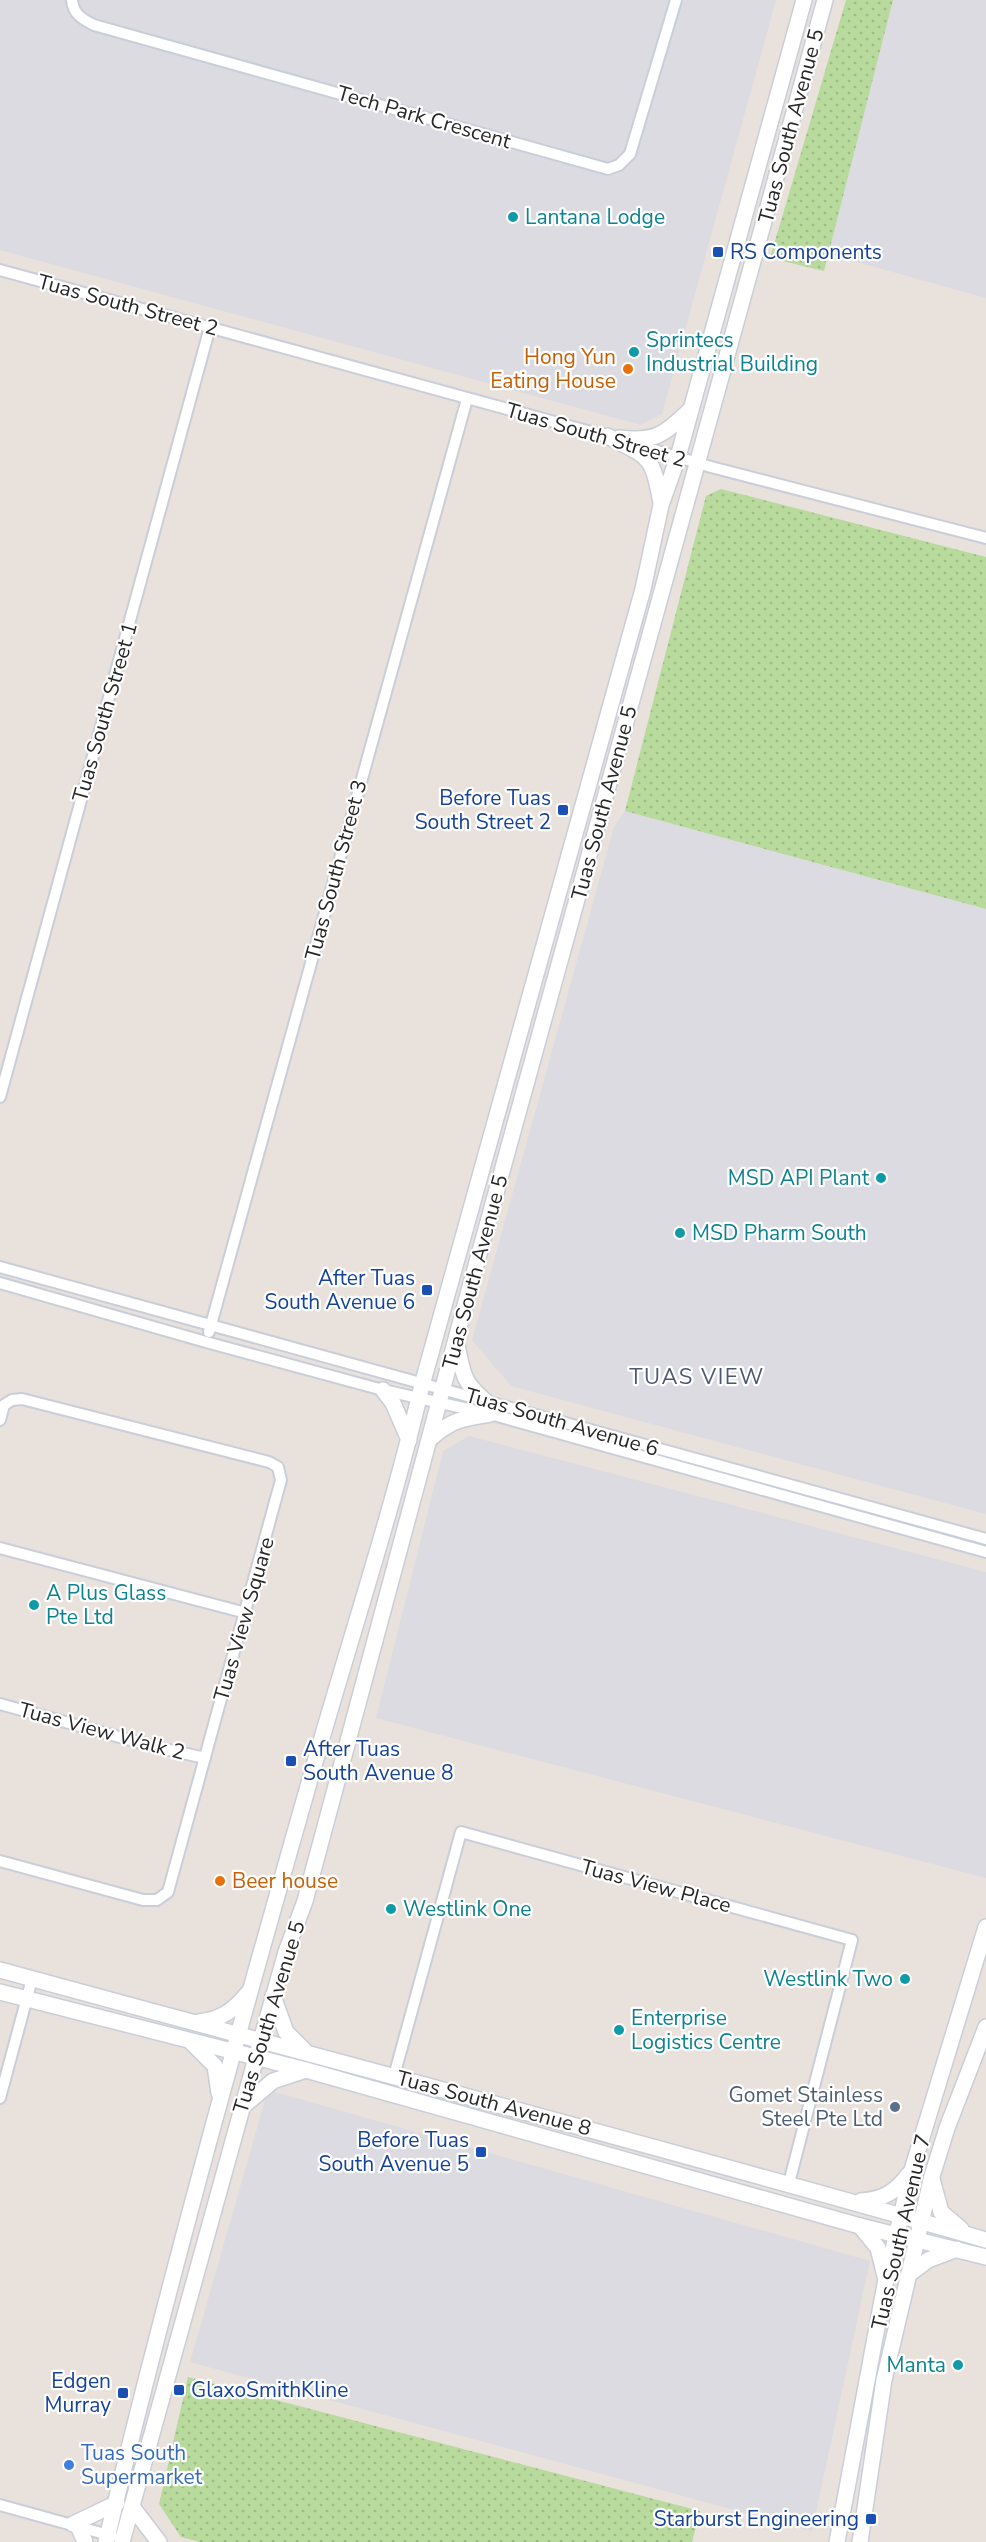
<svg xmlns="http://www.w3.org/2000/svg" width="986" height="2542" viewBox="0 0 986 2542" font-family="'Nunito Sans',sans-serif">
	<defs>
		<pattern id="grass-dots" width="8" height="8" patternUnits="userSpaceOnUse" patternTransform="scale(1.5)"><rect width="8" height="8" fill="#b8da9d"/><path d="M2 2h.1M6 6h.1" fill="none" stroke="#9ebb87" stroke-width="1.8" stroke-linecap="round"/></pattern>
	</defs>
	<rect width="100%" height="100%" fill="#e9e1db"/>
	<g fill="#dcdbe2">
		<polygon points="0,0 776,0 662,414 641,425 0,250"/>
		<polygon points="893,0 986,0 986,298 828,254"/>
		<polygon points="625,811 986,909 986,1514 511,1386 472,1340 614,827"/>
		<polygon points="469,1436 986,1572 986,1878 376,1718 443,1451"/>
		<polygon points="268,2090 870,2261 812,2531 190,2362"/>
	</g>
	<g fill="url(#grass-dots)">
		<polygon points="846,0 893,0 824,271 770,258"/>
		<polygon points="721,489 986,557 986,909 625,811 706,496"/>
		<polygon points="188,2377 700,2511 692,2542 200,2542 181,2537 159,2504"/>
	</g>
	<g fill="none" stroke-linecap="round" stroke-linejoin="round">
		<g stroke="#c9ced9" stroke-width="14">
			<g id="street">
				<path d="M72,0C73,14 82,19 94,25L608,169L619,165L630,154L676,0"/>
				<polyline points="0,270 613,438"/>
				<polyline points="631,443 711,467 986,538"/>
				<polyline points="0,1097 210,327"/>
				<polyline points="0,1267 986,1539"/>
				<polyline points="0,1283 206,1342 383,1390 490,1414 986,1552"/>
				<polyline points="209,1332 467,399"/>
				<polyline points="0,1420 4,1405 12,1400 22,1399 269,1462 278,1467 281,1480 168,1892 157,1900 143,1900 0,1861"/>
				<polyline points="0,1548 246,1613"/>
				<polyline points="0,1704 152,1746 205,1758"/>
				<polyline points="394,2076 461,1832 852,1940 789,2183"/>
				<polyline points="0,2098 32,1979"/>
				<polyline points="0,2505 112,2536"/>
			</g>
		</g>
		<g stroke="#c9ced9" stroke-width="18">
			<g id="secondary">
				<path d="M607,436C650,458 652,454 661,503"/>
				<path d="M619,438C656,442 663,435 690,410"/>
				<path d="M457,1345C463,1373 462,1381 485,1401"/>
				<polyline points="383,1390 393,1403 409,1440"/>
				<path d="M431,1438C451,1420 464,1418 490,1414"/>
				<path d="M0,1970C329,2060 658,2146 986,2240"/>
				<polyline points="0,1992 306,2070 860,2226 986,2257"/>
				<polyline points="273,1996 286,2032 304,2050"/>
				<path d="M199,2022C222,2019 233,2011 248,1993"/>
				<polyline points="192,2043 215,2066 219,2093"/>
				<polyline points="242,2107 273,2081 303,2071"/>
				<polyline points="932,2179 941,2212 961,2229"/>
				<path d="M861,2201C883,2199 895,2193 908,2175"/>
				<polyline points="860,2226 878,2248 885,2276"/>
				<polyline points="908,2275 928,2260 957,2249"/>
				<polyline points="133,2508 159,2542"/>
				<polyline points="73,2524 117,2503"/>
				<polyline points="78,2526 85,2542"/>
				<path d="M106,2542C169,2280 241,2021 315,1762C351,1636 392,1512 422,1385L643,589L661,505L678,457L804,0"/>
				<polyline points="122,2542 256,2058 286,1952 305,1901 467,1298 825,0"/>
				<polyline points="837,2542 886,2279 912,2170 986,1927"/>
				<polyline points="860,2542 884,2380 932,2176 947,2128 986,2027"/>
			</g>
		</g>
		<use href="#street" stroke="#fff" stroke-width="10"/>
		<use href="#secondary" stroke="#fff" stroke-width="15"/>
	</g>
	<g fill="#0f9aa8" stroke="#fff" stroke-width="2">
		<circle cx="513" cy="217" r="6"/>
		<circle cx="634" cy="352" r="6"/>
		<circle cx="881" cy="1178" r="6"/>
		<circle cx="680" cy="1233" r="6"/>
		<circle cx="34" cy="1605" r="6"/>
		<circle cx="391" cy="1909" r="6"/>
		<circle cx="905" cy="1979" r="6"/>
		<circle cx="619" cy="2030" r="6"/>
		<circle cx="958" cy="2365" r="6"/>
	</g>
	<g fill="#1a4fb4" stroke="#fff" stroke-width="2">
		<rect x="712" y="246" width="12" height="12" rx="3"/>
		<rect x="557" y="804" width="12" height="12" rx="3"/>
		<rect x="421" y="1284" width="12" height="12" rx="3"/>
		<rect x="285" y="1755" width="12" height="12" rx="3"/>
		<rect x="475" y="2146" width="12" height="12" rx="3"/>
		<rect x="173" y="2384" width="12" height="12" rx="3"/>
		<rect x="117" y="2387" width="12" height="12" rx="3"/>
		<rect x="865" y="2513" width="12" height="12" rx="3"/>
	</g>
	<g fill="#e8710a" stroke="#fff" stroke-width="2">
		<circle cx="628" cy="369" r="6"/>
		<circle cx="220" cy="1881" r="6"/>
	</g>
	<circle fill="#5c6f8a" stroke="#fff" stroke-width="2" cx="895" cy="2107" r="6"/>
	<circle fill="#3f7fe0" stroke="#fff" stroke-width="2" cx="69" cy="2465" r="6"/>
	<g text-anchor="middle" stroke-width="4.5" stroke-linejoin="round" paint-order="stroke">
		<g font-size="21" fill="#282828" stroke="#fff">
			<text transform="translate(424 117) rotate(16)" y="7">Tech Park Crescent</text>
			<text transform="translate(791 126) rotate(-75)" y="7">Tuas South Avenue 5</text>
			<text transform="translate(128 305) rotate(15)" y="7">Tuas South Street 2</text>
			<text transform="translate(596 435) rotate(16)" y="7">Tuas South Street 2</text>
			<text transform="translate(105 712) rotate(-74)" y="7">Tuas South Street 1</text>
			<text transform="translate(604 803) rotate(-75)" y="7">Tuas South Avenue 5</text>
			<text transform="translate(336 870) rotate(-75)" y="7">Tuas South Street 3</text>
			<text transform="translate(475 1272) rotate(-75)" y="7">Tuas South Avenue 5</text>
			<text transform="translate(562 1422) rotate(16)" y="7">Tuas South Avenue 6</text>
			<text transform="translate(244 1619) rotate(-74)" y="7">Tuas View Square</text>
			<text transform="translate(102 1731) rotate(15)" y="7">Tuas View Walk 2</text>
			<text transform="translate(656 1886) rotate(15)" y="7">Tuas View Place</text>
			<text transform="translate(269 2017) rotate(-73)" y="7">Tuas South Avenue 5</text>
			<text transform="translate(494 2103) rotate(15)" y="7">Tuas South Avenue 8</text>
			<text transform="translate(901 2232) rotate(-77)" y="7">Tuas South Avenue 7</text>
		</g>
		<g font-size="21" fill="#0d838f" stroke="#fff" text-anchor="start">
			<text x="525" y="224">Lantana Lodge</text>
			<text x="646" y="347">Sprintecs<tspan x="646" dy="24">Industrial Building</tspan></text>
			<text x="869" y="1185" text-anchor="end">MSD API Plant</text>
			<text x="692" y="1240">MSD Pharm South</text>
			<text x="46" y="1600">A Plus Glass<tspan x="46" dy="24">Pte Ltd</tspan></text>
			<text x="403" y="1916">Westlink One</text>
			<text x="893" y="1986" text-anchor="end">Westlink Two</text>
			<text x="631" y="2025">Enterprise<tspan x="631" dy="24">Logistics Centre</tspan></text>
			<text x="946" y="2372" text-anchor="end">Manta</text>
		</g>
		<g font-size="21" fill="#164399" stroke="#fff" text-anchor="end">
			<text x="730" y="259" text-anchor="start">RS Components</text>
			<text x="551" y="805">Before Tuas<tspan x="551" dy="24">South Street 2</tspan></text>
			<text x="415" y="1285">After Tuas<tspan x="415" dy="24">South Avenue 6</tspan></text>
			<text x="303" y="1756" text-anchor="start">After Tuas<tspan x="303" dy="24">South Avenue 8</tspan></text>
			<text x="469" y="2147">Before Tuas<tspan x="469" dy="24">South Avenue 5</tspan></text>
			<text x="111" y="2388">Edgen<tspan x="111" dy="24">Murray</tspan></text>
			<text x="191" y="2397" text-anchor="start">GlaxoSmithKline</text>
			<text x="859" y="2526">Starburst Engineering</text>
		</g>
		<g font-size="21" fill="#c56008" stroke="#fff" text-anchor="end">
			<text x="616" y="364">Hong Yun<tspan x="616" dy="24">Eating House</tspan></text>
			<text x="232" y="1888" text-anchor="start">Beer house</text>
		</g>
		<g font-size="21" fill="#4e5e75" stroke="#fff" text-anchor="end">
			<text x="883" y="2102">Gomet Stainless<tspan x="883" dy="24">Steel Pte Ltd</tspan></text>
		</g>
		<g font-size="21" fill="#366cbe" stroke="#fff" text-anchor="start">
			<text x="81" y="2460">Tuas South<tspan x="81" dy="24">Supermarket</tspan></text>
		</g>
		<g font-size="22" letter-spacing="1.5" fill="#4d5874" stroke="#fff">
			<text x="697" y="1384">TUAS VIEW</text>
		</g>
	</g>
</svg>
